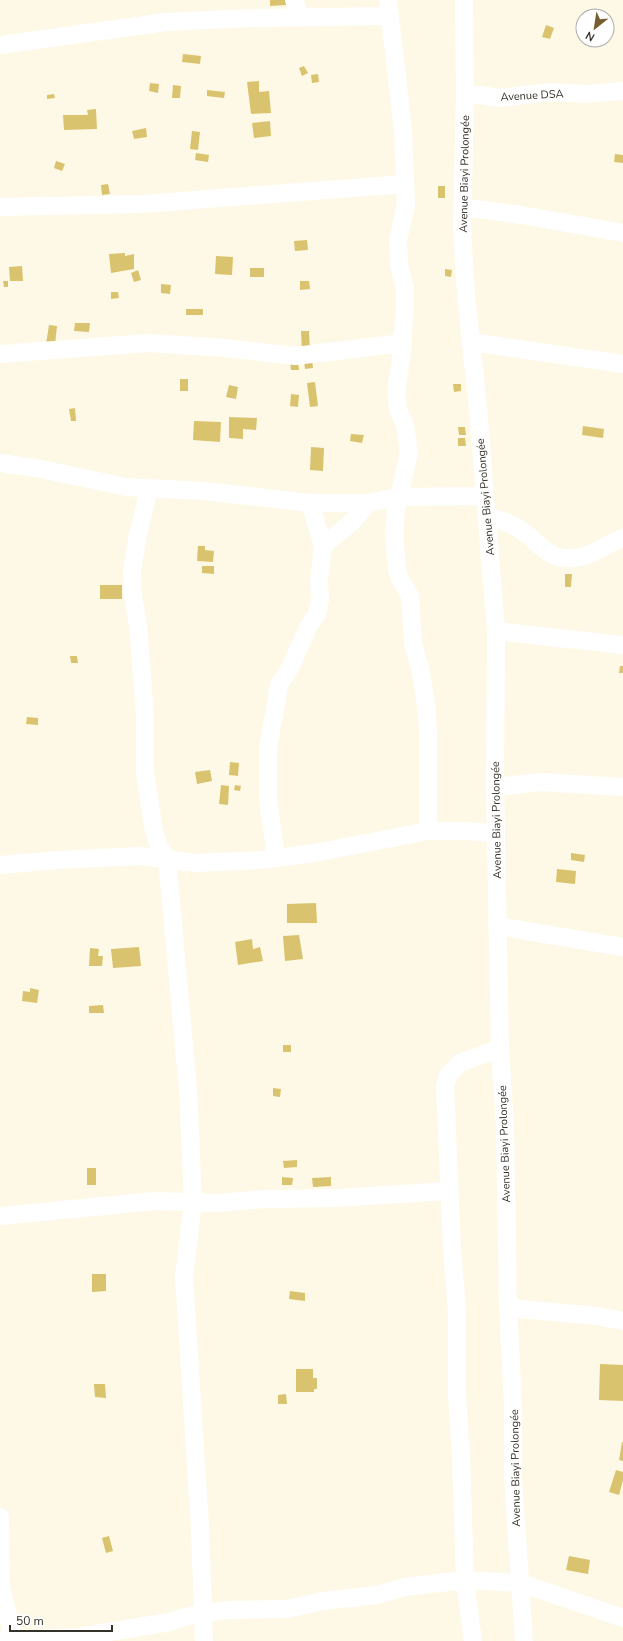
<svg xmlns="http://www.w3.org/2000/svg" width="623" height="1641" viewBox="0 0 623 1641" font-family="'Nunito Sans',sans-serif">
	<rect width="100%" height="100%" fill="#fef9e6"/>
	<g fill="#dac36e">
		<polygon points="270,0 286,0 286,5 270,6"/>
		<polygon points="546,25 554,28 550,39 542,37"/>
		<polygon points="183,54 201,56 200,64 182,62"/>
		<polygon points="304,66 308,73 302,76 299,68"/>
		<polygon points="318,74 319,82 312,83 311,75"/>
		<polygon points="259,81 259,92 269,91 271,113 251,114 247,82"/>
		<polygon points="150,83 159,84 158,93 149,91"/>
		<polygon points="173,85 181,86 180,98 172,98"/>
		<polygon points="207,90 225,92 224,98 207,96"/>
		<polygon points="54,94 55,98 47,99 47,95"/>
		<polygon points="96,109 97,129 64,130 63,115 88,115 87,110"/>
		<polygon points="270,121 271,136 254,138 252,123"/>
		<polygon points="146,128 147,137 134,139 132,131"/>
		<polygon points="192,131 200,132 198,150 190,149"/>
		<polygon points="196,153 209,155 208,162 195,160"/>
		<polygon points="615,154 623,155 623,163 614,162"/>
		<polygon points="56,161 65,164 62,171 54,168"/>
		<polygon points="108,184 110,194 102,195 101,185"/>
		<rect x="438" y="186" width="7" height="12"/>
		<polygon points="307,240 308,250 295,251 294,241"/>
		<polygon points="125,253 125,256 134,254 134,269 111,273 109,254"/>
		<polygon points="216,256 233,257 232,275 215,274"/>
		<polygon points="22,266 23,281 10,281 9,267"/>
		<rect x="250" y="268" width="14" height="9"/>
		<polygon points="445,269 452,270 451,277 445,276"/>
		<polygon points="138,270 141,280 134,282 131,273"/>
		<polygon points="3,281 8,281 8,287 4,287"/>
		<polygon points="300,281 309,281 310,289 300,290"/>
		<polygon points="161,284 171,285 170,294 161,293"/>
		<polygon points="111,292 118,292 119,298 111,299"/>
		<rect x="186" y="309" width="17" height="6"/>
		<polygon points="75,323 90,323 89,332 74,331"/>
		<polygon points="49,325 57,326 55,345 46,344"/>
		<polygon points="301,331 309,331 310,352 302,352"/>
		<polygon points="304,360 312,360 313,368 305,369"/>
		<polygon points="298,361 299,370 291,370 290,362"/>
		<rect x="180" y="379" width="8" height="12"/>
		<polygon points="315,382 318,406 310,407 307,383"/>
		<polygon points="453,384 461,384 461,391 454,392"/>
		<polygon points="229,385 238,387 236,399 226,397"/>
		<polygon points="291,394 299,395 298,407 290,406"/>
		<polygon points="75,408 76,421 71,421 69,409"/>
		<polygon points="229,417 257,418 256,430 243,429 243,439 229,438"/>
		<polygon points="194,421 221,422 220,442 193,440"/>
		<polygon points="583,426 604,429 603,438 582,435"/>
		<polygon points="458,427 465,427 466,435 459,435"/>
		<polygon points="351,434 364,435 362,443 350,441"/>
		<polygon points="458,438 465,438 466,446 458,446"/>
		<polygon points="311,447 324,448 323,471 310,470"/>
		<polygon points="198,546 205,546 205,550 214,551 213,562 197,561"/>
		<polygon points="202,566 214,566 214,574 202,573"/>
		<polygon points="565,574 572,574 571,587 565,587"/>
		<rect x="100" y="585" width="22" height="14"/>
		<polygon points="70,656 77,656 78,663 71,663"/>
		<polygon points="620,666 623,666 623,673 619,673"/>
		<polygon points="27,717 38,718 38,725 26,724"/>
		<polygon points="230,762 239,763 238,776 229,775"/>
		<polygon points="210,770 212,781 197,784 195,772"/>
		<polygon points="221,785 229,786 228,805 219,804"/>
		<polygon points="235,785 241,786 240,791 234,790"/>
		<polygon points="571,853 585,855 584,862 571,860"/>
		<polygon points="557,869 576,871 575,884 556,882"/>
		<polygon points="316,903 317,923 287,923 287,904"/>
		<polygon points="299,935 303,959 285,961 283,936"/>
		<polygon points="252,939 253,949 260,947 263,961 238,965 235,942"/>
		<polygon points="139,947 141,966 113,968 111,949"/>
		<polygon points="90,948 99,949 98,956 103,956 102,966 89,966"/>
		<polygon points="30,988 39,990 37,1003 22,1001 23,991 30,992"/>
		<polygon points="103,1005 104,1013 89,1013 89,1006"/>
		<rect x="283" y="1045" width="8" height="7"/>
		<polygon points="273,1088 281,1089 280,1097 273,1096"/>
		<polygon points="297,1160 297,1167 284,1168 283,1161"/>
		<rect x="87" y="1168" width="9" height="17"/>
		<polygon points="282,1177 293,1178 292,1185 282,1185"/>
		<polygon points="331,1177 331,1186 313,1187 312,1178"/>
		<polygon points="92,1274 106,1274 106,1291 92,1292"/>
		<polygon points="290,1291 305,1293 305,1301 289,1299"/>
		<polygon points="600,1364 623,1365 623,1401 599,1400"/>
		<polygon points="296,1369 313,1369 313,1378 317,1378 317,1389 314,1389 314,1392 296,1392"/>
		<polygon points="94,1384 105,1384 106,1398 95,1397"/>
		<polygon points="286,1394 287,1404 278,1404 278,1395"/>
		<polygon points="622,1442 623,1442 623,1461 619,1460"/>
		<polygon points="616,1470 623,1472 623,1480 619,1495 609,1492"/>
		<polygon points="109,1536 113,1551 106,1553 102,1538"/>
		<polygon points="569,1556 590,1560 588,1574 566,1570"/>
	</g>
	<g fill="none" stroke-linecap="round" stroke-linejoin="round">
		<g stroke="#fff" stroke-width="18">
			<polyline points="294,0 301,17"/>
			<polyline points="388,0 403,130 406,204 398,241 399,265 405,289 405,307 401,360 396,391 398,409 405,425 409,453 396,509 394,535 397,569 400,579 410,596 413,644 420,668 426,704 428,733 428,831"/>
			<polyline points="464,0 465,95 462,230 466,294 478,409 496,631 495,787 500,1048 505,1127 508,1308 513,1404 513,1477 524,1641"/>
			<polyline points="0,45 166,22 252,18 390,16"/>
			<polyline points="465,95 480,95 499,98 551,92 586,94 623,91"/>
			<polyline points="0,207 142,204 405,184"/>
			<polyline points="462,207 521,215 623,233"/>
			<polyline points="470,342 623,364"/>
			<polyline points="0,354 148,343 225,348 295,356 403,343"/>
			<polyline points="0,463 36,468 126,487 205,491 310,503 368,503 398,497 484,496"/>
			<polyline points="149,489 138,534 132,570 133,596 138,626 145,715 145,773 154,831 159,846 167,858 188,1090 193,1202 184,1276 200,1527 204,1641"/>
			<path d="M486,516C497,519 508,522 518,528C542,543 548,564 581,557C595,554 609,543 623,538"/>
			<polyline points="323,546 353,521 368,503"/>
			<polyline points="496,631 623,645"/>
			<polyline points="495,787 541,782 623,787"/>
			<polyline points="276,858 268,800 268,747 276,704 279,685 291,666 308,627 317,614 320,600 319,581 323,546 310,503"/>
			<polyline points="0,865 57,860 140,856 195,863 262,860 314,853 428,831 469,831 496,834"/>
			<polyline points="497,926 623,947"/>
			<polyline points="0,1216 155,1201 218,1203 265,1199 336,1198 449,1191"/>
			<polyline points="508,1308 597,1316 623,1321"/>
			<polyline points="0,1517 1,1587 14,1641"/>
			<polyline points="0,1640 78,1637 170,1622 184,1617 204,1613 228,1610 287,1609 323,1601 377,1595 405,1587 465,1580 520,1583 623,1618"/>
			<polyline points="473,1641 465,1580 461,1456 457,1395 457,1311 452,1248 445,1087 448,1075 460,1063 500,1048"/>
		</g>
	</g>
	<g text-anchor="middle" stroke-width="3.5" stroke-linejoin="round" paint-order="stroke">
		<g font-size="11" fill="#343229" stroke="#fff">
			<text transform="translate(532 95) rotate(-3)" y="4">Avenue DSA</text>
			<text transform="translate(464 174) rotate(-89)" y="4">Avenue Biayi Prolongée</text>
			<text transform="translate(485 497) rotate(-95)" y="4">Avenue Biayi Prolongée</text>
			<text transform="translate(496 820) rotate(-91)" y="4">Avenue Biayi Prolongée</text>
			<text transform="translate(504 1144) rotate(-92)" y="4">Avenue Biayi Prolongée</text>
			<text transform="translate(515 1468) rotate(-91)" y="4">Avenue Biayi Prolongée</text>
		</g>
	</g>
	<g transform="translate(595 28) rotate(210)"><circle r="19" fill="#ffffff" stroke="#aeada9"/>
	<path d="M0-3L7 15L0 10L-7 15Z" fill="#775c2f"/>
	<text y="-6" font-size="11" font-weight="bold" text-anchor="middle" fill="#343229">N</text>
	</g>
	<path d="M10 1625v6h102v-6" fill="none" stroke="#343229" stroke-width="2"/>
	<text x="16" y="1625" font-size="12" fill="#343229" stroke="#ffffff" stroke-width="3" paint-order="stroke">50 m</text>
</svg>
